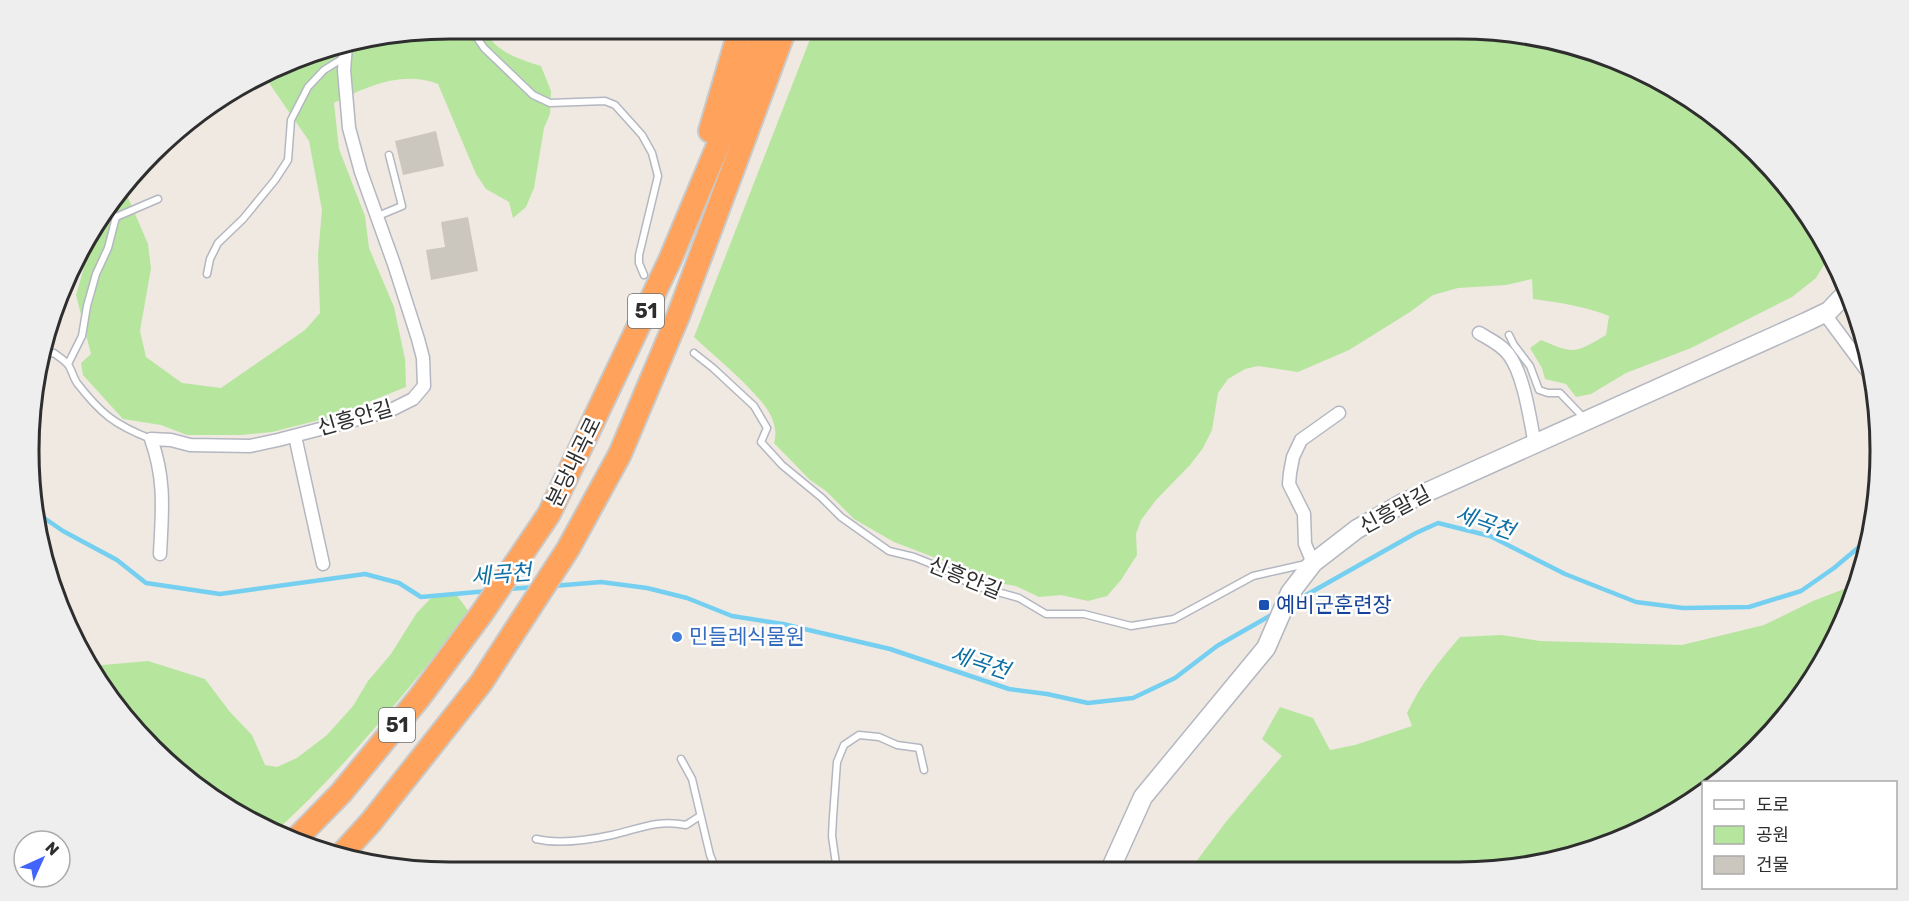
<svg xmlns="http://www.w3.org/2000/svg" width="1909" height="901" viewBox="0 0 1909 901" font-family="Rubik,'Noto Sans KR',sans-serif">
	<rect width="100%" height="100%" fill="#efe9e1"/>
	<g fill="#b6e59e">
		<path d="M450,29H485C494,52 519,59 541,66L551,91L550,114L544,128L534,188L526,207L513,218L509,202L486,189L476,174L438,84C402,70 366,87 334,103L339,149L365,216L369,248L394,307L405,359L406,387L331,417L272,432L241,435H187L161,425L123,419L83,375L81,363L91,354L76,295L85,264L82,248L85,239L123,186L148,244L151,268L140,331L146,357L182,383L221,388L305,330L320,313L318,255L322,210L309,141L265,77L315,51Z"/>
		<path d="M814,29H1459L1541,37L1620,61L1693,100L1757,152L1810,216L1830,255L1816,278L1792,297L1691,348L1626,373L1591,394L1576,397L1566,384L1545,379L1542,368L1530,348L1541,340C1574,354 1574,354 1606,335L1609,316C1588,307 1557,302 1533,299L1532,279L1506,285L1458,288L1433,295L1410,312L1349,350L1298,372L1258,366L1245,369L1228,379L1218,393L1212,430L1203,448L1190,465L1156,500L1141,520L1136,534L1137,555L1121,580L1107,596L1088,601L1061,595L1039,597L1016,586L981,580L970,571L894,542L854,519L826,491L810,480L774,443C777,434 775,425 771,416C761,394 713,355 694,337Z"/>
		<path d="M1857,584L1848,612L1793,708L1718,782H1704L1703,792L1620,840L1514,869L1190,870L1225,823L1282,756L1262,739L1280,707L1313,718L1330,750L1355,745L1412,726L1407,713C1421,684 1439,661 1460,637L1501,635L1540,641L1682,645L1764,625L1813,601Z"/>
		<path d="M446,593L456,594L469,612C409,689 347,766 274,833L216,801L152,749L92,666L148,661L205,679L230,712L252,735L265,765L277,767L297,758L327,735L353,706L368,681L391,654L416,614L430,599Z"/>
	</g>
	<g fill="none" stroke-linecap="round" stroke-linejoin="round">
		<g stroke="#75cff0" stroke-width="4.5">
			<polyline points="34,511 63,531 117,560 146,583 220,594 365,574 399,583 421,597 488,591"/>
			<polyline points="553,586 601,582 647,588 687,598 732,616 783,624 890,649 1009,689 1047,694 1088,703 1133,698 1175,678 1217,646 1275,613"/>
			<polyline points="508,589 536,587"/>
			<polyline points="1292,603 1416,533 1438,523 1490,536 1565,574 1636,602 1683,608 1749,607 1801,591 1834,568 1871,537"/>
		</g>
	</g>
	<g fill="#cbc7bf">
		<polygon points="436,131 444,166 403,175 395,141"/>
		<polygon points="468,217 478,271 431,280 426,250 445,247 441,222"/>
	</g>
	<g fill="none" stroke-linecap="round" stroke-linejoin="round">
		<g stroke="#b4b7c1" stroke-width="9">
			<g id="lane">
				<polyline points="471,29 484,48 533,95 550,103 605,101 615,105 642,135 652,153 658,176 639,255 639,263 644,275"/>
				<polyline points="378,216 402,206 389,155"/>
				<polyline points="116,217 158,199"/>
				<polyline points="207,274 210,259 218,243 243,219 275,180 288,160 291,120 308,87 324,70 345,57"/>
				<polyline points="1509,335 1514,345 1530,366 1539,390 1548,393 1560,393 1585,419"/>
				<polyline points="694,353 713,368 754,406 767,428 761,442 782,465 822,498 841,517 889,551 914,557 944,569 972,585 1019,598 1046,614 1084,614 1131,626 1174,619 1253,576 1306,564"/>
				<path d="M42,355L54,353C59,357 66,361 69,366C72,371 73,377 77,383C101,414 115,425 151,439"/>
				<polyline points="68,364 82,336 87,306 96,274 108,248 116,217 107,209"/>
				<polyline points="681,759 692,779 710,855 717,872"/>
				<path d="M536,839C558,844 589,840 612,835C639,829 657,819 686,825L700,816"/>
				<polyline points="837,871 832,836 833,817 837,762 844,745 859,735 879,737 897,745 919,748 924,770"/>
				<polyline points="1022,871 1029,868 1030,871"/>
			</g>
		</g>
		<g stroke="#b4b7c1" stroke-width="15">
			<g id="street">
				<polyline points="1824,313 1873,379"/>
				<path d="M1479,333C1489,339 1502,345 1509,355C1524,375 1530,419 1535,445"/>
				<polyline points="295,436 323,564"/>
				<path d="M160,554C162,512 166,481 151,439L171,440L190,445L250,446L278,440L389,411L413,399L424,386L423,358L418,339L394,264L361,172L349,128L344,70L346,46"/>
				<polyline points="1313,563 1305,544 1304,514 1289,484 1290,473 1293,457 1301,440 1339,413"/>
			</g>
		</g>
		<g stroke="#b4b7c1" stroke-width="21">
			<polyline id="secondary" points="1110,870 1143,797 1266,648 1290,593 1313,563 1357,529 1405,502 1806,322 1829,311 1849,290"/>
		</g>
		<g stroke="#c9c9c9" stroke-width="26">
			<g id="highway">
				<polyline points="710,131 740,29"/>
				<polyline points="293,842 341,793 419,698 482,613 549,514 670,260 748,74 764,29"/>
				<polyline points="340,856 371,822 481,683 568,549 620,454 679,314 785,29"/>
			</g>
		</g>
		<use href="#lane" stroke="#fff" stroke-width="6"/>
		<use href="#street" stroke="#fff" stroke-width="12"/>
		<use href="#secondary" stroke="#fff" stroke-width="18"/>
		<use href="#highway" stroke="#ffa35c" stroke-width="22"/>
	</g>
	<rect fill="#1a4fb4" stroke="#fff" stroke-width="2" x="1258" y="599" width="12" height="12" rx="3"/>
	<circle fill="#3f7fe0" stroke="#fff" stroke-width="2" cx="677" cy="637" r="6"/>
	<g text-anchor="middle" stroke-width="5" stroke-linejoin="round" paint-order="stroke">
		<g fill="#fff" stroke="#6d6d6d" stroke-width="1.5">
			<rect x="628" y="294" width="36" height="34" rx="4.5"/>
			<rect x="379" y="708" width="36" height="34" rx="4.5"/>
		</g>
		<g font-size="20" font-weight="bold" fill="#2e2e2e">
			<text x="646" y="318">51</text>
			<text x="397" y="732">51</text>
		</g>
		<g font-size="21" fill="#2e2e2e" stroke="#fff">
			<text transform="translate(355 418) rotate(-16)" y="7">신흥안길</text>
			<text transform="translate(574 462) rotate(-64)" y="7">분당내곡로</text>
			<text transform="translate(1395 510) rotate(-28)" y="7">신흥말길</text>
			<text transform="translate(965 578) rotate(22)" y="7">신흥안길</text>
		</g>
		<g font-size="21" fill="#164399" stroke="#fff" text-anchor="start">
			<text x="1276" y="612">예비군훈련장</text>
		</g>
		<g font-size="21" fill="#366cbe" stroke="#fff" text-anchor="start">
			<text x="689" y="644">민들레식물원</text>
		</g>
		<g font-size="22" font-style="italic" fill="#0d6fa3" stroke="#fff">
			<text transform="translate(1485 522) rotate(19)" y="8">세곡천</text>
			<text transform="translate(501 574) rotate(-5)" y="8">세곡천</text>
			<text transform="translate(980 662) rotate(18)" y="8">세곡천</text>
		</g>
	</g>
	<path d="M0 0H1909V901H0ZM450 39H1459A411 411 0 0 1 1870 450V451A411 411 0 0 1 1459 862H450A411 411 0 0 1 39 451V450A411 411 0 0 1 450 39Z" fill="#eee" fill-rule="evenodd"/>
	<path fill="none" stroke="#2e2e2e" stroke-width="3" d="M450 39H1459A411 411 0 0 1 1870 450V451A411 411 0 0 1 1459 862H450A411 411 0 0 1 39 451V450A411 411 0 0 1 450 39Z"/>
	<rect x="1702" y="781" width="195" height="108" fill="#ffffff" stroke="#ababab" stroke-width="1.5"/>
	<rect x="1714" y="800" width="30" height="9" fill="#ffffff" stroke="#ababab" stroke-width="1.5"/>
	<text x="1756" y="811" font-size="18" fill="#2e2e2e">도로</text>
	<rect x="1714" y="826" width="30" height="18" fill="#b6e59e" stroke="#ababab" stroke-width="1.5"/>
	<text x="1756" y="841" font-size="18" fill="#2e2e2e">공원</text>
	<rect x="1714" y="856" width="30" height="18" fill="#cbc7bf" stroke="#ababab" stroke-width="1.5"/>
	<text x="1756" y="871" font-size="18" fill="#2e2e2e">건물</text>
	<g transform="translate(42 859) rotate(45)"><circle r="28" fill="#ffffff" stroke="#ababab" stroke-width="1.5"/>
	<path d="M0-4.5L10 22L0 15L-10 22Z" fill="#4264fb"/>
	<text y="-9" font-size="16" font-weight="bold" text-anchor="middle" fill="#2e2e2e">N</text>
	</g>
</svg>
